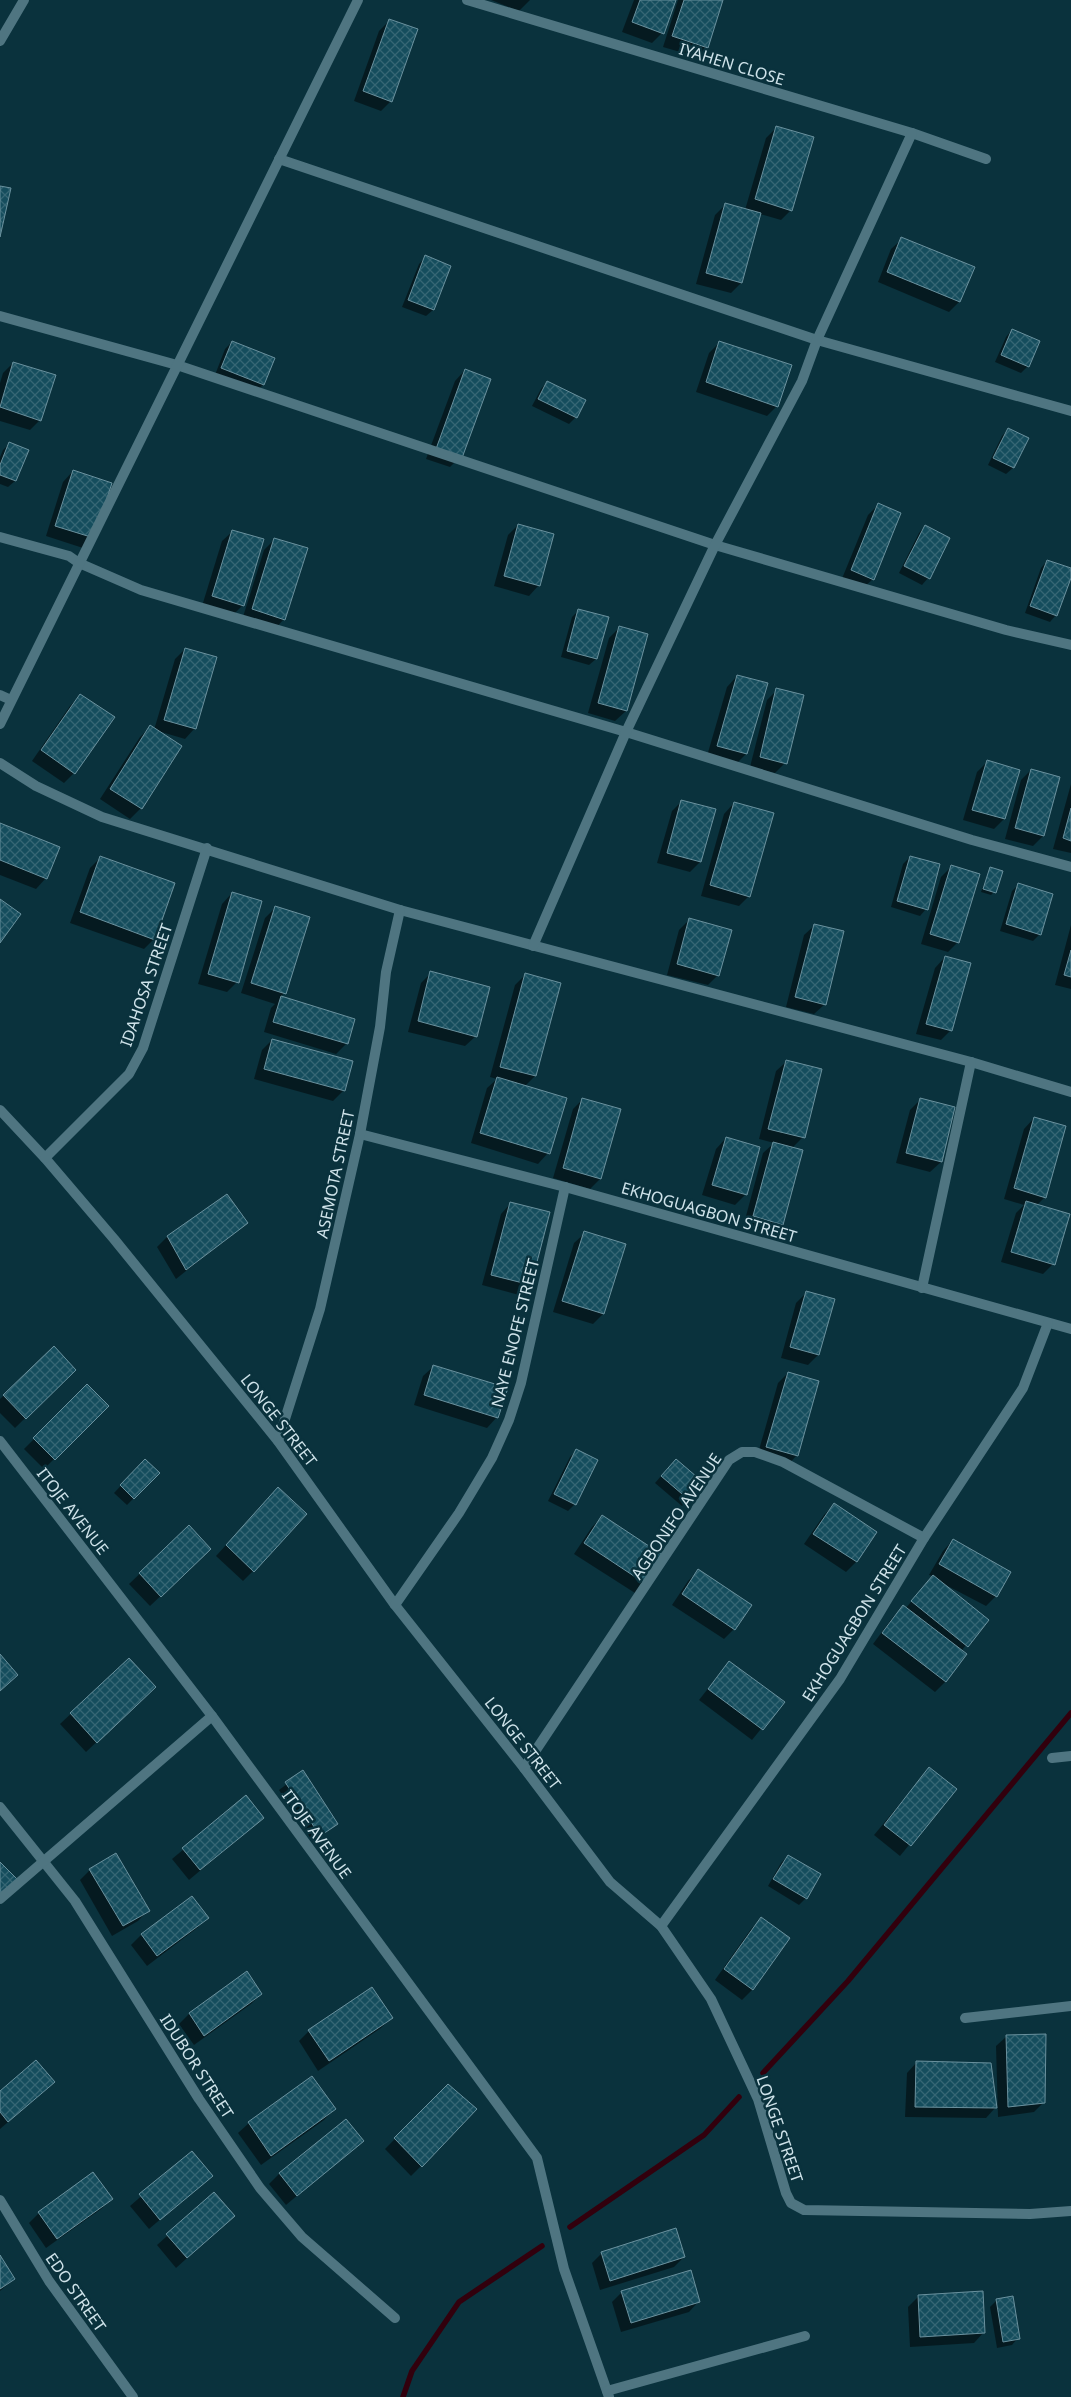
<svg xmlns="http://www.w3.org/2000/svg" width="1071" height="2397" viewBox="0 0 1071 2397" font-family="'Noto Sans',sans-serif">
	<defs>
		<pattern id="building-cross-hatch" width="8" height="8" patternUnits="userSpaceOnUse" patternTransform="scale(1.25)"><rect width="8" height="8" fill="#154d5d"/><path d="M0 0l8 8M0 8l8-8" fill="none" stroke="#366674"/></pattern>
	</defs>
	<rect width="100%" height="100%" fill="#0a323d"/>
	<g fill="#0007">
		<polygon points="491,0 530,0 519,11"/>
		<polygon points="634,0 675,0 662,33 652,43 622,32"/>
		<polygon points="678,0 722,0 707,47 697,57 663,47"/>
		<polygon points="390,20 391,101 381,111 354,101 379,31"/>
		<polygon points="776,128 791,210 781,220 760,214 741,283 731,293 696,284 715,215 725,205 745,210 766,138"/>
		<polygon points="902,239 959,302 949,312 878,282 891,249"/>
		<polygon points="426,257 433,310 426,316 402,307 419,264"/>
		<polygon points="1012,330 1038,342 1027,367 1021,373 995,362 1006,337"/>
		<polygon points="232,342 273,359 263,385 256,391 215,375 225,349"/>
		<polygon points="720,342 777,406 767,416 696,392 709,353"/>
		<polygon points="13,363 40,420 30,430 0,421 0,383 3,373"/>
		<polygon points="465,370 460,457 450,467 426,459 455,381"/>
		<polygon points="547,382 576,417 569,424 532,406 541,389"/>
		<polygon points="1009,429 1027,438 1013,468 1006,474 988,465 1002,436"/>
		<polygon points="10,443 27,450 15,481 8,487 0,484 0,457 3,450"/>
		<polygon points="73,471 111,483 83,548 46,536 63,482"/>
		<polygon points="878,505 873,579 862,589 841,581 868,515"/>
		<polygon points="518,525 539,585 529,596 494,586 508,535"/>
		<polygon points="925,526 928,578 922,585 899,573 919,533"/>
		<polygon points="233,531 243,605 232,616 202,606 222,541"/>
		<polygon points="275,539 284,619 274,630 242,620 264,550"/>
		<polygon points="1047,561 1071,570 1056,615 1050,622 1025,613 1041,568"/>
		<polygon points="579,610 596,659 589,665 561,657 572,617"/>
		<polygon points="620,627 647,635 626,711 615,721 588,713 609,638"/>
		<polygon points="185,649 195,728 185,739 158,731 180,746 141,808 130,819 100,799 140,737 150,727 154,730 175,659"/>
		<polygon points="737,676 746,754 736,764 707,756 727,687"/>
		<polygon points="777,690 785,763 775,773 750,767 767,700"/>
		<polygon points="81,695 74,773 64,783 32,761 70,706"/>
		<polygon points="987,762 1004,819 994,829 963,820 977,772"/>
		<polygon points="1031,770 1043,836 1033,846 1005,839 1021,780"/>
		<polygon points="1071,784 1071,853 1053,849"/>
		<polygon points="682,801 700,862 690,872 657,863 672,811"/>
		<polygon points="734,803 749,896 739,906 701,896 724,814"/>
		<polygon points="0,824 46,878 36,889 0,875"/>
		<polygon points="910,857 926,909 920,916 891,907 903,864"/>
		<polygon points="100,858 154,939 144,949 70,923 90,868"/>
		<polygon points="951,867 958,942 948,952 921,944 941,877"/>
		<polygon points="990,869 994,892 991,895 981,892"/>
		<polygon points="1018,885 1040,934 1033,941 1000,931 1012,891"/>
		<polygon points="232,893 237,982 227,992 198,984 222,904"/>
		<polygon points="275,908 284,993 280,998 354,1019 347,1043 336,1054 264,1032 271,1008 275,1004 241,993 265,918"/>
		<polygon points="689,920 718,975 708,985 667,975 679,930"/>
		<polygon points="815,925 825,1004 814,1014 786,1007 804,935"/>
		<polygon points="1071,925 1071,989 1055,985"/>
		<polygon points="945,957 951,1030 941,1040 916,1034 935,968"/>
		<polygon points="431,973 476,1036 465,1046 408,1032 421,983"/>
		<polygon points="525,975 535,1076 525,1086 548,1153 538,1164 471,1143 487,1088 497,1079 490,1077 515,985"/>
		<polygon points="272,1040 351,1062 343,1091 333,1101 254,1079 262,1050"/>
		<polygon points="787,1061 803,1137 792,1148 782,1224 771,1234 743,1227 763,1153 774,1143 759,1139 776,1071"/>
		<polygon points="583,1099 600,1179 590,1189 553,1178 573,1109"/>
		<polygon points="920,1100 941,1162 930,1172 896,1163 910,1110"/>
		<polygon points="1034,1118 1045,1197 1036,1206 1053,1264 1043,1274 1001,1262 1016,1213 1024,1205 1004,1199 1024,1129"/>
		<polygon points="726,1138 759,1148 745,1195 735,1205 702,1195 716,1149"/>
		<polygon points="227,1196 246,1223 176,1279 157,1247 167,1237"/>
		<polygon points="511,1203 529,1284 519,1295 482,1285 501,1214"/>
		<polygon points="585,1233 603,1314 593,1324 553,1312 574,1243"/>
		<polygon points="807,1292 818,1355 808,1365 781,1358 796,1303"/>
		<polygon points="54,1348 64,1380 15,1428 0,1413 0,1399"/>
		<polygon points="434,1366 497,1417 487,1428 414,1405 423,1376"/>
		<polygon points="788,1373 797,1455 787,1466 757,1457 778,1383"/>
		<polygon points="87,1386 107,1406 44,1469 24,1449"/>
		<polygon points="577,1450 575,1504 568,1511 548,1501 570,1457"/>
		<polygon points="145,1460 158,1473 127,1505 114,1493"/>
		<polygon points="669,1467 702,1483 682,1506 655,1483"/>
		<polygon points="268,1499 253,1571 243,1581 216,1556"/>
		<polygon points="834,1505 875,1533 856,1562 846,1572 804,1544 824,1515"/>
		<polygon points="602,1517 662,1556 635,1593 574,1554 592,1527"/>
		<polygon points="189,1527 200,1559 150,1606 129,1584"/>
		<polygon points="953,1540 996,1596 986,1606 940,1582 987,1621 961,1651 945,1682 935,1692 873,1644 893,1617 903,1607 905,1609 933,1576 929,1575 943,1551"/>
		<polygon points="698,1571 734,1629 724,1639 672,1605 688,1581"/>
		<polygon points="129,1659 144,1697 86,1752 60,1724"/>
		<polygon points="729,1662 783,1702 752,1740 699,1700"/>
		<polygon points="929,1769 955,1789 900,1856 874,1835"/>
		<polygon points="303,1772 337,1824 313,1842 279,1790"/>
		<polygon points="246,1797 263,1818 189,1880 172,1859"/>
		<polygon points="788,1856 806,1898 799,1905 768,1886 781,1863"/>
		<polygon points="90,1870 148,1910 138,1921 112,1936 80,1880"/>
		<polygon points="207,1918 197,1928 147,1966 131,1945 142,1934"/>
		<polygon points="761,1919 788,1938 752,1990 742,2000 715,1980 751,1929"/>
		<polygon points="247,1973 261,1994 251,2004 194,2045 179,2024 189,2014"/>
		<polygon points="391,2018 381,2028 318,2071 299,2041 309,2031"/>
		<polygon points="1007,2036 1044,2102 1034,2112 998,2117 996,2046"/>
		<polygon points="917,2062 996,2107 986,2118 905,2117 907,2073"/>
		<polygon points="448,2085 421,2166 411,2176 385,2149"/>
		<polygon points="43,2092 0,2129 0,2093"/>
		<polygon points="334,2109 324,2120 261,2165 238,2133 249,2123"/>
		<polygon points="362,2141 286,2205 269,2184 279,2174"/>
		<polygon points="192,2152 211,2176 149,2229 130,2206"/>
		<polygon points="214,2194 223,2226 176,2268 157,2245"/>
		<polygon points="111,2199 101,2209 46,2248 29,2223 39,2213"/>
		<polygon points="602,2253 684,2257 674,2267 600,2290 592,2263"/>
		<polygon points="0,2257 14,2279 0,2291"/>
		<polygon points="622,2292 699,2301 689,2312 621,2332 612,2302"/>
		<polygon points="918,2297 984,2332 974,2343 910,2347 908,2307"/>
		<polygon points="997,2300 1018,2338 1012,2345 997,2348 990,2307"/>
	</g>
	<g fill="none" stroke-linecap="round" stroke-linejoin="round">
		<g stroke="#32000d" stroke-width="5.5">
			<polyline points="763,2073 848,1981 1071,1713"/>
			<polyline points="570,2227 704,2135 739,2097"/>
			<polyline points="403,2397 412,2371 459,2302 542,2246"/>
		</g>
	</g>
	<g fill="url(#building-cross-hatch)" stroke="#6a919e">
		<polygon points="640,0 676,0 664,34 632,22"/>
		<polygon points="684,0 723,0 708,48 672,36"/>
		<polygon points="389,19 418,29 392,102 363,91"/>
		<polygon points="776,126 814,137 792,211 755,199"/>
		<polygon points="0,186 11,188 0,237"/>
		<polygon points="725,203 761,213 742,283 706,273"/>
		<polygon points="901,237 975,267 960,302 887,272"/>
		<polygon points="425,255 451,266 434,310 408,300"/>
		<polygon points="1012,329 1040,341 1029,367 1001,355"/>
		<polygon points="232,341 275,358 264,385 221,368"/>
		<polygon points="719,341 792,365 778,407 706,382"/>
		<polygon points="13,362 56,375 41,421 0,407"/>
		<polygon points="465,369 491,379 462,458 436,449"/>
		<polygon points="547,381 586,400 577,418 538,399"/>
		<polygon points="1008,428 1029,438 1014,468 993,458"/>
		<polygon points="9,442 29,450 16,481 0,475 0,465"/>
		<polygon points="73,470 112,483 94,538 55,526"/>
		<polygon points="878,503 901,513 874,580 851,570"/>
		<polygon points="518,524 554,534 540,586 504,576"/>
		<polygon points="925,525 950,538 930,579 904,566"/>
		<polygon points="232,530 264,539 244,606 212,596"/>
		<polygon points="274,538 308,548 285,620 252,609"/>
		<polygon points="1047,560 1071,568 1071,578 1057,616 1030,606"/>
		<polygon points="578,609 609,617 597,659 567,651"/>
		<polygon points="619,626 648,634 627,711 598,703"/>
		<polygon points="185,648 217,657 196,729 164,720"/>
		<polygon points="737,675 768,683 747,754 717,746"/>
		<polygon points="776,688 804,695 787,764 760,757"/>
		<polygon points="80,694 115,717 75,774 41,750"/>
		<polygon points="150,725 182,746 142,809 110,789"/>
		<polygon points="987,760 1020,770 1005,819 972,810"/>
		<polygon points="1031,769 1060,777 1044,836 1015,828"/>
		<polygon points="681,800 716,809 701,862 667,853"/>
		<polygon points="734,802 774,813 750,897 710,885"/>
		<polygon points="1071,808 1071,841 1063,838"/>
		<polygon points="0,823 60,847 47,879 0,860"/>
		<polygon points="100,856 175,883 155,940 80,912"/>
		<polygon points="910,856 940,864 928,910 897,901"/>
		<polygon points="951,865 980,874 959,943 930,934"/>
		<polygon points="990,867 1003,871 996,893 983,889"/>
		<polygon points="1018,883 1053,894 1041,935 1006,924"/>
		<polygon points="232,892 262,901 239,983 208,974"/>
		<polygon points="0,899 21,914 0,943"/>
		<polygon points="275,906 310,917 286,994 251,983"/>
		<polygon points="689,918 732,930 719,976 677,964"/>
		<polygon points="814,924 844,931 826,1005 795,997"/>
		<polygon points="1071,950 1071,977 1064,975"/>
		<polygon points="945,956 971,963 952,1031 926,1024"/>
		<polygon points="430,971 490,987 477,1037 418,1021"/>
		<polygon points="525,973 561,983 536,1076 500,1067"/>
		<polygon points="281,996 355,1019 348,1044 273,1022"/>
		<polygon points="272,1039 353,1061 345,1091 264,1069"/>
		<polygon points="786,1060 822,1069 805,1138 768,1129"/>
		<polygon points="497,1077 567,1098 550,1154 480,1133"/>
		<polygon points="582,1098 621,1109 601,1179 563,1168"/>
		<polygon points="920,1098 955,1107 942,1162 906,1153"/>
		<polygon points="1034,1117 1066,1126 1046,1198 1014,1188"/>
		<polygon points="726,1137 760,1147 747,1195 712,1185"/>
		<polygon points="773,1142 803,1150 783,1225 753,1216"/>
		<polygon points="227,1194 248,1223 186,1270 167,1236"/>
		<polygon points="1026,1201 1070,1214 1055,1265 1011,1252"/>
		<polygon points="510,1202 550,1212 531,1285 491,1275"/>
		<polygon points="584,1231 626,1244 604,1314 562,1301"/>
		<polygon points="806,1291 835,1299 819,1355 790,1347"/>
		<polygon points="54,1346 76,1370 26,1419 3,1395"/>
		<polygon points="433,1365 508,1388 498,1418 424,1395"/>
		<polygon points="788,1372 819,1381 798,1456 766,1447"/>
		<polygon points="87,1384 109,1406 55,1460 33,1438"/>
		<polygon points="576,1449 598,1460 576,1505 554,1494"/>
		<polygon points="145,1459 160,1473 134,1499 120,1485"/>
		<polygon points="676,1459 704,1483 689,1500 661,1476"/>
		<polygon points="278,1487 307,1514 254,1572 226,1545"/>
		<polygon points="834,1503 877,1532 857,1562 813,1534"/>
		<polygon points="602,1515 664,1556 646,1584 584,1543"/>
		<polygon points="189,1525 211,1549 161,1597 139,1573"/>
		<polygon points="953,1539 1011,1572 997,1597 939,1564"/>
		<polygon points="698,1569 752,1605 735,1630 682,1594"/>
		<polygon points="933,1575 989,1620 968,1647 911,1601"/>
		<polygon points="903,1605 967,1654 946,1682 882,1633"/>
		<polygon points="0,1654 18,1675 0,1691"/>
		<polygon points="129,1658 156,1687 97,1743 70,1713"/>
		<polygon points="729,1661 785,1702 763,1730 708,1689"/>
		<polygon points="929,1767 957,1789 911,1846 884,1825"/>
		<polygon points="303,1770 338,1824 320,1836 285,1782"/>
		<polygon points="246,1795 264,1818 200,1870 182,1848"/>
		<polygon points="116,1853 150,1911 123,1926 89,1869"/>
		<polygon points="788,1855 821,1874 807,1899 773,1879"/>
		<polygon points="0,1862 18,1880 0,1897"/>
		<polygon points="192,1896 209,1918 157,1956 141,1934"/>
		<polygon points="761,1917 790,1938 753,1990 724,1969"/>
		<polygon points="247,1971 262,1994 204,2036 189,2013"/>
		<polygon points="372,1987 393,2018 329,2061 308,2030"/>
		<polygon points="1046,2034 1045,2103 1008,2107 1006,2035"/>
		<polygon points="36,2060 55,2082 8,2122 0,2112 0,2091"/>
		<polygon points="916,2061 991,2063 997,2108 915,2107"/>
		<polygon points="312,2076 336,2109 271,2156 248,2122"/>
		<polygon points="448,2084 477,2109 422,2167 394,2138"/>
		<polygon points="346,2119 364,2141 297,2196 279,2173"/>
		<polygon points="192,2151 213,2176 160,2220 139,2194"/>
		<polygon points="93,2172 113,2199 57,2239 38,2212"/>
		<polygon points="214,2192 235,2216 187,2258 166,2234"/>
		<polygon points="676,2228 685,2257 610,2281 601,2252"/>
		<polygon points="0,2255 15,2279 0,2289"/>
		<polygon points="691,2270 700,2302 631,2323 621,2291"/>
		<polygon points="983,2291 985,2333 920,2337 918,2295"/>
		<polygon points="1013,2296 1020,2339 1003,2342 996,2299"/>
	</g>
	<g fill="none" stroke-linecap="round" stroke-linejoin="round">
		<g stroke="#4f7581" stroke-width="10">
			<polyline points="467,0 912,133 986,159"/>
			<polyline points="0,41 24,0"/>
			<polyline points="279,159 817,340 1071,411"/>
			<polyline points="0,316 177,365 715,545 1006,630 1071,645"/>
			<polyline points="0,537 69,556 79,563 141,590 626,732 972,840 1071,867"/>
			<polyline points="0,695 11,700"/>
			<polyline points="0,724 358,0"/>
			<polyline points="0,763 36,786 102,817 400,910 971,1062 1071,1092"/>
			<polyline points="533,946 626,732 715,545 802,381 817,340 912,133"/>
			<polyline points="0,1110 45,1158 114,1239 278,1441 395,1605 524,1768 610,1882 661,1926 711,1999 758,2099 786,2193 791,2203 804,2210 1030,2214 1071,2211"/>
			<polyline points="360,1134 565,1187 1071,1329"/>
			<polyline points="45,1158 129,1074 143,1048 207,848"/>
			<polyline points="922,1288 971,1062"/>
			<polyline points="0,1441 212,1716 537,2158 564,2269 609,2397"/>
			<polyline points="278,1441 320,1309 360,1134 380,1027 386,972 400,910"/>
			<polyline points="395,1605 459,1513 492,1458 509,1420 521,1383 565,1187"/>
			<polyline points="1052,1758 1071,1756"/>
			<polyline points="524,1768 729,1460 742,1452 755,1452 783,1462 924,1538"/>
			<polyline points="0,1807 75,1901 199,2099 260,2188 302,2237 395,2318"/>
			<polyline points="0,1899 212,1716"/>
			<polyline points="661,1926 840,1679 924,1538 1023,1388 1048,1323"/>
			<polyline points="965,2018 1071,2006"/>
			<polyline points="0,2200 49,2281 133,2397"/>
			<polyline points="607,2391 805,2336"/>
		</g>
	</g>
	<g text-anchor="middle" stroke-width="5" stroke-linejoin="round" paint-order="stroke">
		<g font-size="16" fill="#cfe3ea" stroke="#0a323d">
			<text transform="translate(732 64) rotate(17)" y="6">IYAHEN CLOSE</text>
			<text transform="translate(146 985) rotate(-71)" y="6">IDAHOSA STREET</text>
			<text transform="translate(335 1174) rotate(-78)" y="6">ASEMOTA STREET</text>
			<text transform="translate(709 1212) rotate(16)" y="6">EKHOGUAGBON STREET</text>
			<text transform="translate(515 1333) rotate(-76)" y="6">NAYE ENOFE STREET</text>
			<text transform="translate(279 1420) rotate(52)" y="6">LONGE STREET</text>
			<text transform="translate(73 1511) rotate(52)" y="6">ITOJE AVENUE</text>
			<text transform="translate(676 1516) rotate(-56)" y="6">AGBONIFO AVENUE</text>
			<text transform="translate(854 1623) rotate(-58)" y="6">EKHOGUAGBON STREET</text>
			<text transform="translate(523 1743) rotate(52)" y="6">LONGE STREET</text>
			<text transform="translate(317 1834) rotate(54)" y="6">ITOJE AVENUE</text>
			<text transform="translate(197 2066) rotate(57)" y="6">IDUBOR STREET</text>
			<text transform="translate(780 2129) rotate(71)" y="6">LONGE STREET</text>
			<text transform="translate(76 2292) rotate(55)" y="6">EDO STREET</text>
		</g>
	</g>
</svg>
